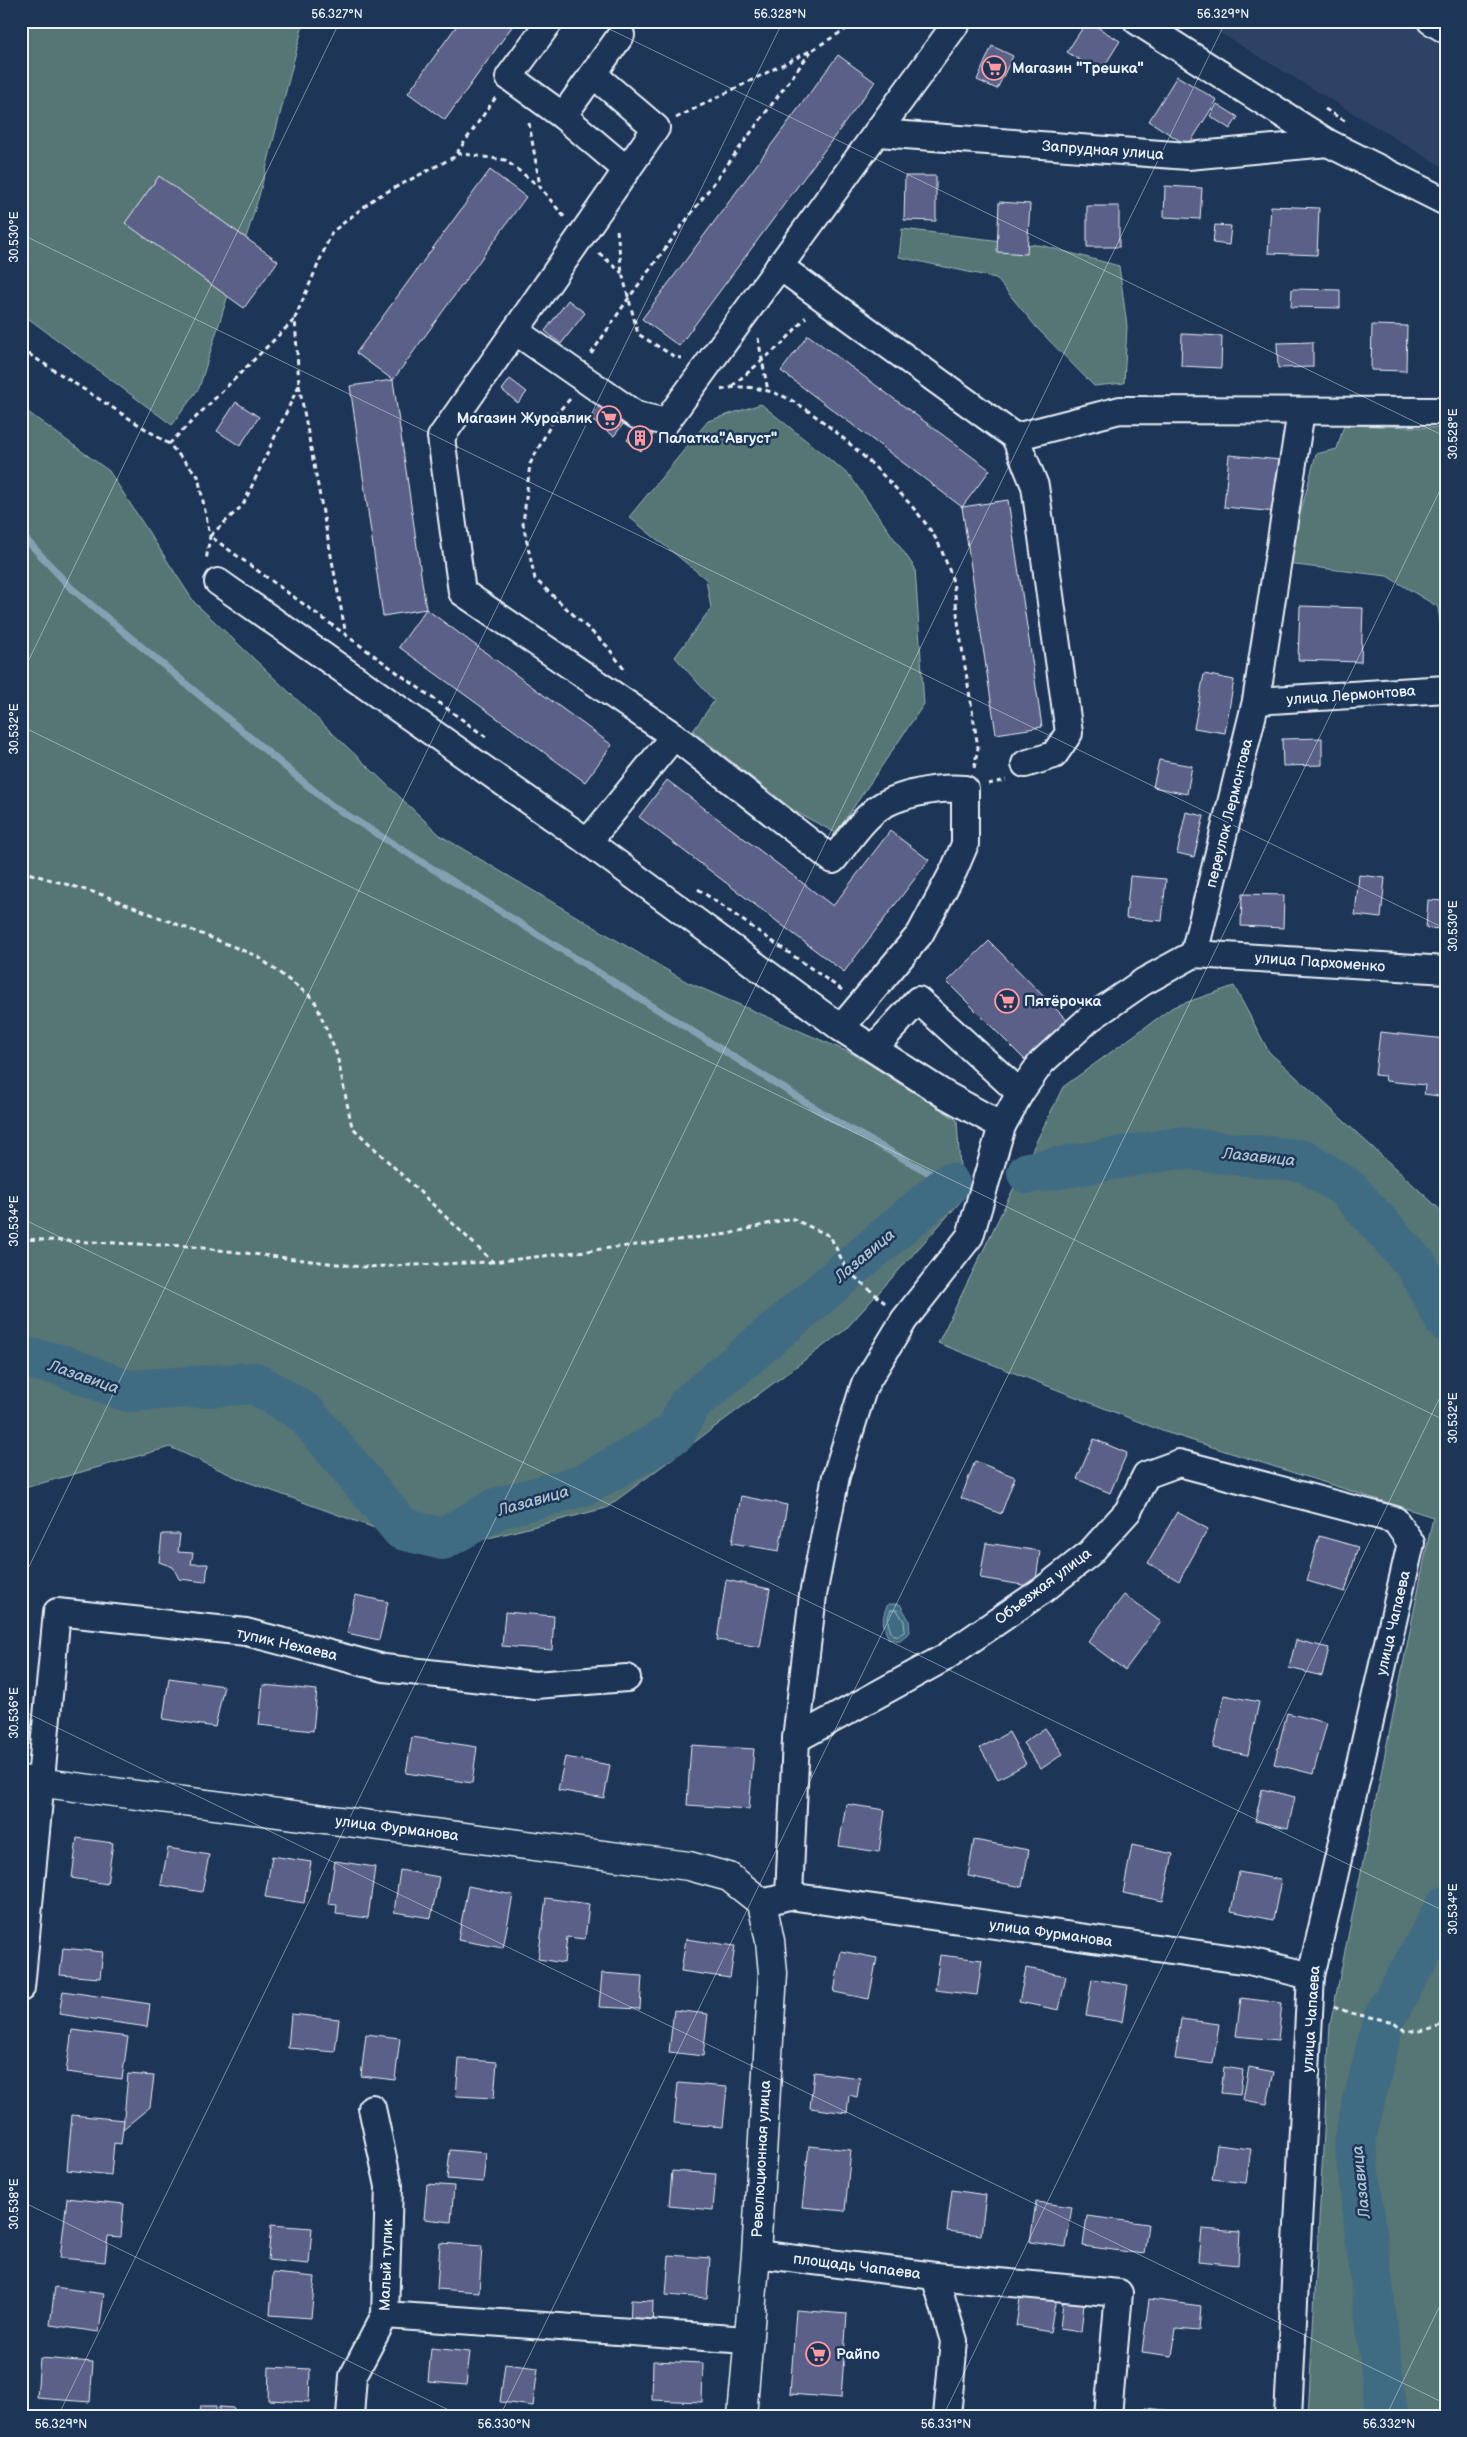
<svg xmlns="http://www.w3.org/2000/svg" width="1467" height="2437" viewBox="0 0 1467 2437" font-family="'Balsamiq Sans',sans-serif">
	<rect width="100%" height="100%" fill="#1d3557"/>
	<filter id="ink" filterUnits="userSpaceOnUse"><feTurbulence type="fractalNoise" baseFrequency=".02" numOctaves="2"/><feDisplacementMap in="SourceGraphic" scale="10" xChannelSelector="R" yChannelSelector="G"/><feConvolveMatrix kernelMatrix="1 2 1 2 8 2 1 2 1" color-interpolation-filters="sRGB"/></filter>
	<g filter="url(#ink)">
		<polygon fill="#2f4266" points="1200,21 1446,21 1446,169"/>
		<g fill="#567574" stroke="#9fb3b6">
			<polygon points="21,21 304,21 259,196 199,388 172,425 21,313"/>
			<polygon points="902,229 1044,246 1119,266 1127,326 1124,383 1094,386 1037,328 996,278 899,257"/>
			<polygon points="761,404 850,476 915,568 924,704 836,833 796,812 693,731 714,701 675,657 711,608 706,579 629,517 708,421"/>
			<polygon points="21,407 109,471 194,602 441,836 687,982 853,1054 957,1120 962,1200 845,1330 606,1508 438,1551 242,1480 170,1447 21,1489"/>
			<polygon points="1344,425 1446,428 1446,668 1438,607 1387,576 1287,564 1316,454 1337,449"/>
			<polygon points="1234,986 1269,1052 1446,1215 1446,2416 1308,2416 1330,2025 1433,1517 1165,1432 938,1343 1063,1087 1173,1007"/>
		</g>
		<path fill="#3f6c83" stroke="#83a1b2" d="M888,1604H900L909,1620L910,1632L899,1641L889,1639C882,1625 881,1618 888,1604Z"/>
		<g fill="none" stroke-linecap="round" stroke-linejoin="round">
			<path stroke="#a4bcc9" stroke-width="1" d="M891,1610H897L904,1621L905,1631L898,1636L892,1634C888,1625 886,1619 891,1610Z"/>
			<g stroke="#83a1b2" stroke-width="7">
				<polyline points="21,534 70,587 331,805 839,1123 949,1184"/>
				<polyline points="1435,1300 1446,1295"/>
			</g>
			<g stroke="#3f6c83" stroke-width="42">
				<polyline points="1028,1173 1178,1148 1305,1161 1348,1189 1417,1266 1446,1321"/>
				<polyline points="21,1357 61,1365 127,1391 255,1383 305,1413 402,1529 443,1539 498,1508 584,1485 675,1433 689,1405 949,1184"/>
				<polyline points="1387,2416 1355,2139 1384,2018 1446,1907"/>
			</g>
		</g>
		<g fill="#5a6188" stroke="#e8f1f8">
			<polygon points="460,21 516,21 445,120 408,93"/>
			<polygon points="1087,21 1120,41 1100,73 1067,52"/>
			<polygon points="992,46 1013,56 997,89 977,80"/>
			<polygon points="838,55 875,82 679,346 642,319"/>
			<polygon points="1177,76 1217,100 1188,146 1149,121"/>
			<polygon points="1217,104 1238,117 1230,129 1210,116"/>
			<polygon points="490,170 526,197 393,380 356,353"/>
			<polygon points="159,176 278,261 244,308 125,223"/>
			<polygon points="905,176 936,176 936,221 904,220"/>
			<polygon points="1165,186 1202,188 1200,219 1164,217"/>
			<polygon points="999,202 1030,204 1027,254 997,252"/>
			<rect x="1087" y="206" width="32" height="41"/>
			<polygon points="1271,206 1319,208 1317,255 1268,253"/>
			<polygon points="1215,225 1231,226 1229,245 1213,243"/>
			<polygon points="1292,289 1340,290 1340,308 1291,307"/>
			<polygon points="568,300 585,313 561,344 545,331"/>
			<polygon points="1372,325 1407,326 1406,371 1371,370"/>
			<polygon points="1182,334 1222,336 1221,368 1181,366"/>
			<polygon points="808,335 990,470 962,507 781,371"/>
			<polygon points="1313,342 1313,367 1278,368 1277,343"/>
			<polygon points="510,379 527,392 518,403 502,390"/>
			<polygon points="393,380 426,609 383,616 350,386"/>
			<polygon points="603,400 628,418 614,436 590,419"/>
			<polygon points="236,402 259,417 240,446 217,431"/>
			<polygon points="639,424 653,435 641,451 627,440"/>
			<polygon points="1229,455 1281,460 1276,512 1224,507"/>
			<polygon points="1008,500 1042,727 996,734 962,507"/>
			<polygon points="1300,606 1363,608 1361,662 1298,660"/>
			<polygon points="426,609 612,745 585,782 399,647"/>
			<polygon points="1204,674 1234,680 1225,733 1194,728"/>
			<polygon points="1322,738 1322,765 1283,766 1282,739"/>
			<polygon points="1159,760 1192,766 1187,794 1153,787"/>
			<polygon points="667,780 833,906 890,831 929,860 844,972 639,817"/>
			<polygon points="1186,812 1204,816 1194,857 1177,853"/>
			<polygon points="1359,875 1385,878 1381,918 1355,915"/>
			<polygon points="1130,876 1166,879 1162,921 1126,918"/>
			<polygon points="1242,894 1284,895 1283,928 1241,926"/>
			<polygon points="1428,900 1446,901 1446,929 1426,928"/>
			<polygon points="989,941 1067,1020 1026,1061 947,982"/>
			<polygon points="1380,1032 1446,1039 1446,1097 1424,1094 1425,1085 1386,1081 1385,1076 1375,1075"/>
			<polygon points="1094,1439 1127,1453 1110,1493 1077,1479"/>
			<polygon points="975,1461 1015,1477 1001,1514 961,1498"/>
			<polygon points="741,1496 787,1505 779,1551 732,1543"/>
			<polygon points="1177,1512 1208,1529 1179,1581 1148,1563"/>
			<polygon points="162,1534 180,1534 178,1552 193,1553 191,1564 208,1564 206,1582 179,1579 173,1567 159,1562"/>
			<polygon points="1319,1536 1358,1547 1345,1592 1307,1581"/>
			<polygon points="986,1543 1040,1551 1035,1587 980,1578"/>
			<polygon points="726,1580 770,1589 760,1647 717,1640"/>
			<polygon points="355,1595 388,1602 379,1640 347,1633"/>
			<polygon points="1124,1595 1161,1622 1125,1670 1088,1642"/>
			<polygon points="505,1612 554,1616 552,1650 502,1646"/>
			<polygon points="1296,1640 1329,1648 1322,1676 1289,1668"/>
			<polygon points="169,1678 224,1686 215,1727 163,1719"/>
			<polygon points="263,1685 317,1690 313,1731 259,1725"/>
			<polygon points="1224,1695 1259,1702 1248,1755 1213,1748"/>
			<polygon points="1287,1713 1327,1723 1313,1774 1274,1764"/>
			<polygon points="1045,1728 1063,1754 1041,1769 1023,1743"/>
			<polygon points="1009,1732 1026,1764 998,1779 980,1748"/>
			<polygon points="412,1737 477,1747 472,1783 406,1773"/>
			<polygon points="691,1745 754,1749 749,1809 687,1805"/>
			<polygon points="565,1757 610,1765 604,1798 558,1790"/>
			<polygon points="1262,1789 1295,1797 1288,1828 1255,1821"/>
			<polygon points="846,1804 885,1810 879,1852 839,1846"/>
			<polygon points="77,1838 113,1843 107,1884 72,1878"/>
			<polygon points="974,1840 1029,1850 1022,1887 968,1876"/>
			<polygon points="1132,1845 1173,1854 1163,1901 1123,1893"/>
			<polygon points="168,1848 209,1855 202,1892 161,1885"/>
			<polygon points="272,1856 311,1862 304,1903 265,1897"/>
			<polygon points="335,1861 375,1867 368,1918 336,1914 337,1905 328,1904"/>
			<polygon points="400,1870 439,1877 431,1918 394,1912"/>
			<polygon points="1239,1872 1281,1880 1273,1920 1231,1911"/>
			<polygon points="468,1886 513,1895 503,1948 458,1940"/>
			<polygon points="546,1898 589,1904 585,1939 567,1937 564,1963 538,1959"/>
			<polygon points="686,1939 735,1946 730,1978 681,1971"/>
			<polygon points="63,1948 103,1952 100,1978 60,1975"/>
			<polygon points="841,1951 877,1958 869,1999 834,1992"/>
			<polygon points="940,1955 982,1960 977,1995 935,1990"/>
			<polygon points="1026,1968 1066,1976 1059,2010 1019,2002"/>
			<polygon points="602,1973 642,1976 640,2009 599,2007"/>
			<polygon points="1092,1979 1128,1985 1122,2022 1086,2016"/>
			<polygon points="63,1991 150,2004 147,2027 59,2014"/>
			<polygon points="1241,1998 1282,2003 1278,2040 1236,2036"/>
			<polygon points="674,2010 708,2014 703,2056 669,2052"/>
			<polygon points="291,2014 339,2019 335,2052 288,2048"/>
			<polygon points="1181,2019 1219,2024 1213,2064 1175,2059"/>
			<polygon points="72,2030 128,2037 122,2079 66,2072"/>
			<polygon points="366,2034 400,2038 395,2080 361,2076"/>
			<polygon points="459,2059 497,2062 494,2098 456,2096"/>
			<polygon points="1224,2067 1243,2070 1240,2095 1221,2093"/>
			<polygon points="1249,2067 1274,2072 1267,2104 1243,2100"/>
			<polygon points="814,2072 860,2078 857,2097 849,2095 847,2113 810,2108"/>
			<polygon points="128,2074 154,2076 150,2107 123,2129"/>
			<polygon points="678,2083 727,2087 723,2127 674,2123"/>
			<polygon points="72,2115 124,2120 121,2144 114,2143 111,2175 67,2170"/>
			<polygon points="1217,2145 1251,2149 1246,2183 1212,2179"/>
			<polygon points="809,2146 851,2150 845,2211 802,2207"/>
			<polygon points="450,2150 486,2153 483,2182 447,2179"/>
			<polygon points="672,2171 716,2174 713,2210 669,2206"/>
			<polygon points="427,2184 454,2186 451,2222 424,2219"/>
			<polygon points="952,2190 986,2195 981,2235 947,2231"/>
			<polygon points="67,2198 124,2204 121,2237 108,2236 105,2262 60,2258"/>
			<polygon points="1036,2202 1072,2207 1066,2247 1030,2242"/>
			<polygon points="1087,2216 1148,2224 1144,2254 1083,2246"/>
			<polygon points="271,2225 312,2228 309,2264 268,2260"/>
			<polygon points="1202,2229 1240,2232 1238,2265 1199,2261"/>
			<polygon points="440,2243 482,2246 479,2292 437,2289"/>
			<polygon points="669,2255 710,2258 707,2298 666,2295"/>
			<polygon points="273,2273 315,2277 311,2318 270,2315"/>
			<polygon points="55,2287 104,2294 99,2332 50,2325"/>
			<polygon points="1021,2292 1056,2298 1050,2332 1016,2326"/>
			<polygon points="1149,2299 1201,2306 1199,2331 1176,2329 1172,2356 1142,2352"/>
			<polygon points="631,2300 653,2301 652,2331 630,2330"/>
			<polygon points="1063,2301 1084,2303 1081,2332 1060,2329"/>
			<polygon points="796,2310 847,2314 841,2398 790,2394"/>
			<polygon points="431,2348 470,2352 466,2385 428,2382"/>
			<polygon points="40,2358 93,2362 90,2402 37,2398"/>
			<polygon points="653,2361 703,2363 702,2402 652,2400"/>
			<polygon points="505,2364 538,2368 533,2406 500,2402"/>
			<polygon points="269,2367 310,2369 309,2402 268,2400"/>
			<polygon points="201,2406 216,2406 216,2416 200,2416"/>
			<polygon points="219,2407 234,2408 234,2416 219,2416"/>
			<polygon points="1146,2408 1183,2412 1182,2416 1145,2416"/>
			<polygon points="239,2410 259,2411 259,2416 239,2416"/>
		</g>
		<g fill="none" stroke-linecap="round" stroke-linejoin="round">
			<g stroke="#e8f1f8" stroke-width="30">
				<g id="minor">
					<polyline points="550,21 509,77 563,116 627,170"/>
					<polyline points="1137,21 1328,143 1446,202"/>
					<polyline points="1431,21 1446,30"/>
					<polyline points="563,116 621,35"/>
					<polyline points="878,133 1188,156 1328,143"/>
					<polyline points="779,266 1015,437 1035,486 1069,733 1054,755 1025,764"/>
					<polyline points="515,331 656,128 594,75"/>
					<polyline points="1015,437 1120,410 1446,411"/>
					<polyline points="218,582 588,842 841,1028 944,1094 1002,1126"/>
					<polyline points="1256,701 1446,689"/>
					<path d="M674,736L833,860C845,845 856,828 870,815C890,794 937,787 965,789V844L954,870L920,934L841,1028"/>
					<polyline points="588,842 674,736 462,592 441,437 515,331 636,415 666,422 958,21"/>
					<polyline points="1194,954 1446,970"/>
					<polyline points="874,1048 918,1000 1020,1093"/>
					<polyline points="796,1739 944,1658 1043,1590 1090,1553 1128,1511 1146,1475 1179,1463 1395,1520 1411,1543 1311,1976 1288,2416"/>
					<polyline points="789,1896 1249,1961 1311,1976"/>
					<polyline points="762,1903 789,1896 796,1739 813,1595 836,1476 864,1386 904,1320 970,1236 1002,1126 1020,1093 1041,1063 1089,1019 1143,982 1194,954 1256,701 1301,411"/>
					<polyline points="21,1988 57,1612 246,1632 384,1668 535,1685 627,1678"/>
					<polyline points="756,2254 935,2276 954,2341 947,2416"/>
					<polyline points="935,2276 1119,2293 1108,2416"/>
					<polyline points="385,2315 747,2340"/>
					<polyline points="350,2416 353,2376 385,2315 389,2186 372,2108"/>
				</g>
			</g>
			<g stroke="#e8f1f8" stroke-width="31">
				<polyline id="major" points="21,1780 689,1866 729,1877 762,1903 770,1941 773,1973 756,2254 742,2416"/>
			</g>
			<g stroke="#e8f1f8" stroke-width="3" stroke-dasharray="5 4" stroke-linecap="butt">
				<polyline points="827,21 842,31"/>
				<polyline points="1325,109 1345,121"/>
				<polyline points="676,118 812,50 859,21"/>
				<polyline points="529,123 540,186"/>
				<polyline points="457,153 505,160 540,187 565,218"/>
				<polyline points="617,230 622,273 638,334 675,357 681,358"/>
				<polyline points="599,253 622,273"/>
				<polyline points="758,338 768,391"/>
				<polyline points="21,349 169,444 198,476 210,536 206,561"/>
				<polyline points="591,354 628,299 812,50"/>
				<polyline points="299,385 346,635"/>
				<polyline points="732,386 784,342 806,317"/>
				<path d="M721,390C740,384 762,388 780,395C822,411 916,501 937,541C942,550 946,562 950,572C956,589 956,610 959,628C965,668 972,708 978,748L974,768"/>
				<polyline points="570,399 557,413 530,464 523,524 535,579 607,646 626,672"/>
				<polyline points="169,444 295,319"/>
				<polyline points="486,737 210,536 243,505 299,385 295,318 332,232 375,198 454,157 496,97"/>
				<polyline points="988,784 1006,780"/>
				<polyline points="21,871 103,895 257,956 314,999 337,1055 352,1127 493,1262 728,1234 791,1218 830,1236 847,1270 885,1303"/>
				<polyline points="698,889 842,990"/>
				<polyline points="21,1239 186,1246 362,1267 492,1262"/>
				<polyline points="1334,2006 1350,2013 1394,2022 1405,2031 1419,2031 1446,2024"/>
			</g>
			<use href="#minor" stroke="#1d3557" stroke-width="26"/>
			<use href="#major" stroke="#1d3557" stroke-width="28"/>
		</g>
	</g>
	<path fill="none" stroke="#e8f1f8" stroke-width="1" stroke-opacity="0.45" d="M593,21L1446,437M21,234L1446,929M21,676L340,21M21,726L1446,1421M21,1218L1446,1912M21,1583L783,21M21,1710L1446,2404M21,2201L461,2416M58,2416L1226,21M500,2416L1446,478M943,2416L1446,1385M1386,2416L1446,2293"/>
	<defs>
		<g id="supermarket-ring" transform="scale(1.25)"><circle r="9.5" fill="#1d3557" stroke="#ff9aa2" stroke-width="1.5"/><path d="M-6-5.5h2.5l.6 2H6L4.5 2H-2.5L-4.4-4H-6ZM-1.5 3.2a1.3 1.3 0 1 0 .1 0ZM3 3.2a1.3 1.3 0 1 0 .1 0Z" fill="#ff9aa2"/></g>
		<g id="building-ring" transform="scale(1.25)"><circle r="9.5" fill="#1d3557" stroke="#ff9aa2" stroke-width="1.5"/><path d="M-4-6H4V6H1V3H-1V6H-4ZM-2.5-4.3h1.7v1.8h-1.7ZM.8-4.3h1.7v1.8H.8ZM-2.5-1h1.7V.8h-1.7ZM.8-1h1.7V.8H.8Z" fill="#ff9aa2"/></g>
	</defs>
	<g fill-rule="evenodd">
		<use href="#supermarket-ring" x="994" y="68"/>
		<use href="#supermarket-ring" x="609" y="418"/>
		<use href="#building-ring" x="640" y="438"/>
		<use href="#supermarket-ring" x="1007" y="1001"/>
		<use href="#supermarket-ring" x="818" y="2354"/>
	</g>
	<g text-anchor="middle" stroke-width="5" stroke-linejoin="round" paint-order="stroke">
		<g font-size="15" font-weight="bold" fill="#e8f1f8" stroke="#1d3557" text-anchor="start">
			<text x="1012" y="73">Магазин "Трешка"</text>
			<text x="592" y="423" text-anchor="end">Магазин Журавлик</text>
			<text x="658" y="443">Палатка"Август"</text>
			<text x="1024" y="1006">Пятёрочка</text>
			<text x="836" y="2359">Райпо</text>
		</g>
		<g font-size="15" fill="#e8f1f8" stroke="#1d3557">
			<text transform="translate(1103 150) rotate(4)" y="5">Запрудная улица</text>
			<text transform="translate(1351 695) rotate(-4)" y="5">улица Лермонтова</text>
			<text transform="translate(1229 813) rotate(-76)" y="5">переулок Лермонтова</text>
			<text transform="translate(1320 962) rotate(4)" y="5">улица Пархоменко</text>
			<text transform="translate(1043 1586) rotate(-37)" y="5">Объезжая улица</text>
			<text transform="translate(1393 1623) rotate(-77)" y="5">улица Чапаева</text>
			<text transform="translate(287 1644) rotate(13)" y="5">тупик Нехаева</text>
			<text transform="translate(397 1828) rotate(7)" y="5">улица Фурманова</text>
			<text transform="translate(1051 1933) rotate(8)" y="5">улица Фурманова</text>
			<text transform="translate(1311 2019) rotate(-86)" y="5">улица Чапаева</text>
			<text transform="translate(761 2159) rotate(-87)" y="5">Революционная улица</text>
			<text transform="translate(386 2265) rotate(-88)" y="5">Малый тупик</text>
			<text transform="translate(857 2266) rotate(7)" y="5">площадь Чапаева</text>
		</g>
		<g font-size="16" font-style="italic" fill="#adc2cf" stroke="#1d3557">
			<text transform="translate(1259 1156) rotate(6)" y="6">Лазавица</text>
			<text transform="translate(864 1255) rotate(-40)" y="6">Лазавица</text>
			<text transform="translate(84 1376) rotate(19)" y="6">Лазавица</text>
			<text transform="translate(533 1500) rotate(-16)" y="6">Лазавица</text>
			<text transform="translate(1360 2182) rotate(-96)" y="6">Лазавица</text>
		</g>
	</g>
	<rect width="1467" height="2437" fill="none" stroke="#1d3557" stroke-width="55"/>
	<rect x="28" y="28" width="1412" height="2382" fill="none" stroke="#e8f1f8" stroke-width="2"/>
	<g font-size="12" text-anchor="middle" fill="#e8f1f8">
		<text x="337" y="18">56.327°N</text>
		<text x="780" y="18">56.328°N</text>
		<text x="1223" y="18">56.329°N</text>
		<text transform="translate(14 237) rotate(-90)" y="4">30.530°E</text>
		<text transform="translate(1453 434) rotate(-90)" y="4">30.528°E</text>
		<text transform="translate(14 729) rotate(-90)" y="4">30.532°E</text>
		<text transform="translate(1453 926) rotate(-90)" y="4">30.530°E</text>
		<text transform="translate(14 1221) rotate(-90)" y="4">30.534°E</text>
		<text transform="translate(1453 1418) rotate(-90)" y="4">30.532°E</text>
		<text transform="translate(14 1713) rotate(-90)" y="4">30.536°E</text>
		<text transform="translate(1453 1909) rotate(-90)" y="4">30.534°E</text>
		<text transform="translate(14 2204) rotate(-90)" y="4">30.538°E</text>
		<text x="61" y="2428">56.329°N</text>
		<text x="504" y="2428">56.330°N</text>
		<text x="946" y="2428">56.331°N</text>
		<text x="1389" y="2428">56.332°N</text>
	</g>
</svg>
